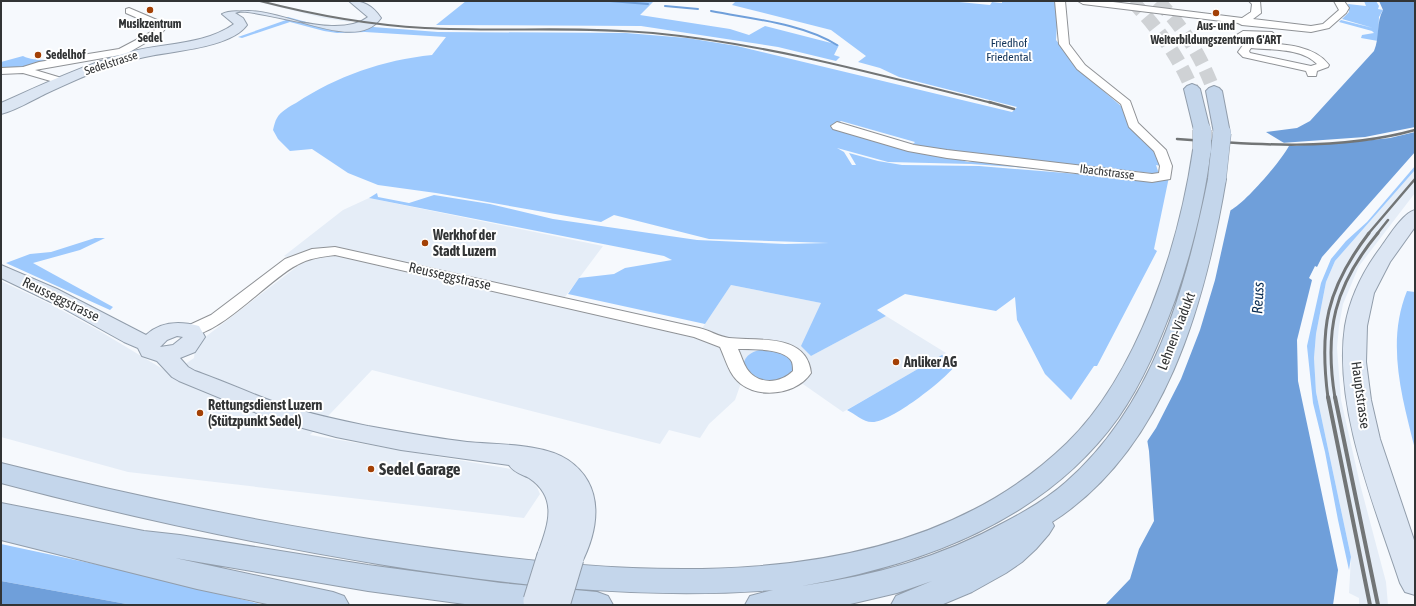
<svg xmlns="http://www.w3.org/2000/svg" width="1416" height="606" viewBox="0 0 1416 606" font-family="'Asap Condensed',sans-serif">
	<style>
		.built { fill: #e5edf7 }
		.green { fill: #9dc9fd }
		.water { fill: #6f9fda }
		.pier { fill: #f6f9fd }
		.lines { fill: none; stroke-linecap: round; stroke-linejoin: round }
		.stream { stroke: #6f9fda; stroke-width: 2 }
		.highway-tunnel { stroke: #cfd2d5; stroke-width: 14; stroke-dasharray: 14 7; stroke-linecap: butt }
		.minor-casing { stroke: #8f9296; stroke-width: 2 }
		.major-casing { stroke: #919dab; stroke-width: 2 }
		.highway-casing { stroke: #919dab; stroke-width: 2 }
		.minor { fill: #fff; fill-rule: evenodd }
		.major { fill: #dce6f3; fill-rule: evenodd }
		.highway { fill: #c4d6eb; fill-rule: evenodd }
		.rail-far3 { stroke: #727576; stroke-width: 2 }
		.rail-far2 { stroke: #727576; stroke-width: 2.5 }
		.rail-far1 { stroke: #727576; stroke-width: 3 }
		.rail { stroke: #727576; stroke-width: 4 }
		.major-bridge-casing { stroke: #919dab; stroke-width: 29; stroke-linecap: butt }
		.highway-bridge-casing { stroke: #919dab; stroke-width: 19; stroke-linecap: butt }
		.major-bridge { stroke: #dce6f3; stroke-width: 27 }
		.highway-bridge { stroke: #c4d6eb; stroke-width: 18 }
		.poi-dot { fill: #a34005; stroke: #fff; stroke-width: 1.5 }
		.labels { text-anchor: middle; stroke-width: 4; stroke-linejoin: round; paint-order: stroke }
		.far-poi-label { font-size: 12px; font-weight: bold; fill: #323435; stroke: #fff }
		.far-park-label { font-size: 12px; fill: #103258; stroke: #fff }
		.far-street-label { font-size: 12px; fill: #323435; stroke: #fff }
		.poi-label { font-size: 14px; font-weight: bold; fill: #323435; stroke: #fff; text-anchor: start }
		.street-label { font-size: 14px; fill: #323435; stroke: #fff }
		.water-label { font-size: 15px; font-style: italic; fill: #092c52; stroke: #fff }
		.near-poi-label { font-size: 17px; font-weight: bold; fill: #323435; stroke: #fff; text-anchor: start }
	</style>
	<rect width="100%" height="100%" fill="#f6f9fd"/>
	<path class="built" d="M255,1H265L307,12L354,20L350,22L323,18Z
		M1415,170V193L1359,266L1343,304L1339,326L1337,348L1341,400L1360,484L1386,582L1388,605H1359V598L1349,593L1351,557L1316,392L1314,358L1316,334L1326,282L1335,261Z
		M369,198L603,246L562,301L699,333L731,285L821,303L808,352L811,356L886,316L946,353L843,412L800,382L741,383L735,400L709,424L700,438L669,430L660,444L372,370L310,435L523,471L537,487L540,494L524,518L128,472L1,437V281L52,305L98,330L171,374L194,358L195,350L204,338L303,262L284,256L343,210Z"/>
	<path class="green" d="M466,1H650L653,2L640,15L730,29L749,35L765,26L839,45L834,55L840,57L836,61L778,47L641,26L436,25Z
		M736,1H949L990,5L992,2L1002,3V1H1056L1058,11L1056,40L1087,77L1121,106L1156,148L1161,166L1156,165L1159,174L917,147V145L913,144L915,142L841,121L834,126L968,162L978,161L1056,170L971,164L888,162L837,148L844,152L852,165H856L849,153L878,161L902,165L979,166L1115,177H1169L1154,249L1157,251L1097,366H1094L1071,400L1045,374L1017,320L1015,297L996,311L905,294L877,310L886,316L811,356L801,346L821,303L731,285L705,324L568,294L579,278L614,274L625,268L672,260L664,256L369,198L377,193L378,197L409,203L434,195L490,204L553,219L697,240L785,244L829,243L709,239L614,215L601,222L436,193L378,185L348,173L312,149L290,151L278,139L273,130C274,126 275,121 277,118C280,112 290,106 296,103C337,76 383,60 432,55L446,37L365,32L337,33L324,31L290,22L242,38L238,37L286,20L285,18L288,17L321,26L357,28L373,27L438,32L626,33L687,38L737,46L1012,112L1017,107L899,77L880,68L858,62L866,56L831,30L732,5Z
		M1364,1H1376L1379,6L1378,9L1383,10L1379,17L1378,41L1361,38L1362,35L1374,33L1372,31L1339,22L1341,20L1373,28L1342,19L1349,12L1348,4L1366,6Z
		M23,56C35,62 50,59 63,60L20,68L1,69V62Z
		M1415,166V170L1335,261L1326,282L1316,334L1314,358L1316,392L1351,557L1349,570L1338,520L1325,452L1313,403L1307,346L1321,283L1331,259L1346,241L1367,222Z
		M95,238H105L80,250L33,263L113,307L110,310L6,263L30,254L51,252Z
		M1407,291L1415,292V449C1402,397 1386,343 1407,291Z
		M767,349L786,354L795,366L793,374L777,382L757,380L743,366C745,353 756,350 767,349Z
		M942,355L954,362V367C943,381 890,423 872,422C863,422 855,414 847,410Z
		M1,544L155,577L264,605H132L1,581Z"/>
	<path class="water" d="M1379,1H1415V152L1322,257L1317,267L1315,266L1309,278L1312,280L1297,340L1298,381L1338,570L1333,605H1105L1130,579L1139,549L1154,521L1149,451L1135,368L1201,219C1210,216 1222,214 1231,210C1245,203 1281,161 1289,146L1266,132L1297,128L1310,121L1374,51C1380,37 1376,22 1383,10Z
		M1,581L132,605H1Z"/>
	<path class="pier" d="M1415,127V132L1390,138L1343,143L1285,146L1281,143L1365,137Z
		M1231,208L1215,280L1200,330L1181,379L1156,428L1146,443L1133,368L1159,284L1199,217Z"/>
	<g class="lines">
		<path class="stream" d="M610,1L648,4
			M665,6L698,9
			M711,11C751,19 802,23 837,45"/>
		<path class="highway-tunnel" d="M1132,1C1157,27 1178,55 1192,89
			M1158,1C1184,28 1201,56 1214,91"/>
		<g class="minor-casing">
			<path id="minor" d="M1055,1H1065L1069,44L1085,65L1130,101L1138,123L1166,150L1172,166L1170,179L1152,182L947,158L908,151L833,129L831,126L837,122L914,145L947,150L1152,174L1159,173L1160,166L1154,151L1129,127L1121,104L1077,69L1059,44Z
				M1078,1H1105L1242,18L1251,12L1252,4L1249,1H1260L1261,13L1253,19L1311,26L1323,24L1339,10L1334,1H1344L1349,8L1346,13L1329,28L1311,32L1242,25L1238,23L1083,4Z
				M129,8L157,20L165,29L161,34L126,54L35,70L65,79L66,81L65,83L61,84L23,73L1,74V68L23,67L39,62L119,49L155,30L151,24L126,13V9Z
				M1243,31L1272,32L1274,34L1269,37H1246L1251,42C1276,44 1313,43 1329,65L1328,67L1317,71L1316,76H1308L1306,71L1243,57L1238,52L1243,45L1235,36ZM1251,48C1271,50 1302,48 1317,64L1311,66L1250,53L1249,51Z
				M335,247L699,328C709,330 719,337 729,338C758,341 807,333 811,373C797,394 761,399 741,384C729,375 726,360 720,347L694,337L335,255C321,257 309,258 297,265C270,278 214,342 185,335L183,331L185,327L211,315L285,259L312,249ZM738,349C751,349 786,348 792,362C793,365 793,369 793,371C780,384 758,385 747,369C743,363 741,355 738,349Z"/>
		</g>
		<g class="major-casing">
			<path id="major" d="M349,1C364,1 372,5 381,18C354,57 272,0 235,13L243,18L247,25C231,48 171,51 145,57C110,64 77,79 45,94C31,101 16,110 1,114V103C43,84 84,65 129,52C163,43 205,45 234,24L222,14C247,0 333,44 368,17Z
				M1415,210V227L1390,262L1374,293L1367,326L1366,362L1371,400L1380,439L1415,543V595L1405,592L1400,583C1375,507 1333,407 1345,326C1350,297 1363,271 1381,247C1389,236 1403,213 1415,210Z
				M1,265L57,289L146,335C161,321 180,321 199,326L205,337L195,352L180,358L188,367L195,371C224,381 251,394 280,404C309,414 339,420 368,426C401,432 434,438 467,442C497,445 543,443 568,460C606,486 599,530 580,566L570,570L559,565L551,568L541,564L537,556C547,527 560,499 529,478C522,474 514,473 509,465L401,450L336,437L295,426L264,416L179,381L172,377L157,361L142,356L138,348L124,342L59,306L1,278ZM177,336L183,337L173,345L160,347L167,340Z"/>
		</g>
		<g class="highway-casing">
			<path id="highway" d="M1192,84L1197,86L1200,89L1210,130L1208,134L1202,135L1196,134L1194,130L1184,89L1187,86Z
				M1214,86L1219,88L1222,91L1230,133L1228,137L1222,138L1216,137L1214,133L1206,91L1209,88Z
				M1202,145L1208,146L1211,150C1204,202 1192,251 1175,300C1160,341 1143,382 1118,418C1044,521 922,565 802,586C876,575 939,558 1005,522C1026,511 1048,498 1066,482C1153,406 1186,288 1208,179L1211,175L1217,174L1223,175L1226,179C1205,304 1165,450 1052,522L1054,526L1049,534L1036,549L1022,562L1006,573L972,592L941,605H891L896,596L932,581L897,593L846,605H745L750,596L773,590C640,600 508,585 378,564C251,543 125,516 1,483V463C136,497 272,525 410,545C622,575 899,606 1067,443C1138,374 1179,246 1193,150L1196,146Z
				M1,503L144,531L180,535L368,565L501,583L597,592L608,596L613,605H472L368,591L175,558L333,592L344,596L349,605H272L197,589L1,540Z"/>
		</g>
		<use href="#minor" class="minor"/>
		<use href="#major" class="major"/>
		<use href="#highway" class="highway"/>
		<path class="rail-far3" d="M260,1C314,15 369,25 425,28C501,32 577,26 653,33C768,44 880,75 992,103"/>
		<path class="rail-far2" d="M989,102L1014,109
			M1177,139C1255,145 1339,151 1415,130
			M1368,234L1415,179
			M1377,234L1388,220"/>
		<path class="rail-far1" d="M1328,398C1319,329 1326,289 1369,233
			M1335,398C1324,331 1334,286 1378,233"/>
		<path class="rail" d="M1328,397L1370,605
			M1335,397L1378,605"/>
		<g class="major-bridge-casing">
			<path id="major-bridge" d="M537,601L551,556
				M556,605L570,558"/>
		</g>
		<g class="highway-bridge-casing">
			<path id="highway-bridge" d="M1202,130V150
				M1217,179L1222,133"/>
		</g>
		<use href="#major-bridge" class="major-bridge"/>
		<use href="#highway-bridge" class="highway-bridge"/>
	</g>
	<g class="poi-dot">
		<circle cx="150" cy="10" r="4"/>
		<circle cx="1216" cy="13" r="4"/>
		<circle cx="38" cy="55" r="4"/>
		<circle cx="425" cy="243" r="4"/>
		<circle cx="896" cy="362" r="4"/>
		<circle cx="200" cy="413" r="4"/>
		<circle cx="371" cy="469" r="4"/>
	</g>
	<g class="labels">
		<g class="far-poi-label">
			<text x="150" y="28">Musikzentrum<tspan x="150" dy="14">Sedel</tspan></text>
			<text x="1216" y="30">Aus- und<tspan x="1216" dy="14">Weiterbildungszentrum G'ART</tspan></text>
			<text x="46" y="59" text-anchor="start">Sedelhof</text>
		</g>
		<g class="far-park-label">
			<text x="1009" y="47">Friedhof<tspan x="1009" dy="14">Friedental</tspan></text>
		</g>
		<g class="far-street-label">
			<text transform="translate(111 63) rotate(-18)" y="4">Sedelstrasse</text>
			<text transform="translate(1107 172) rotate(7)" y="4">Ibachstrasse</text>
		</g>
		<g class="poi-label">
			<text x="433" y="240">Werkhof der<tspan x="433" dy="16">Stadt Luzern</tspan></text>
			<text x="904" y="367">Anliker AG</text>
			<text x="208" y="410">Rettungsdienst Luzern<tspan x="208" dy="16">(Stützpunkt Sedel)</tspan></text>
		</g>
		<g class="street-label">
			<text transform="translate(450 276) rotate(13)" y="5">Reusseggstrasse</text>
			<text transform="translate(61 299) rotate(26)" y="5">Reusseggstrasse</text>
			<text transform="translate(1176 331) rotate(-69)" y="5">Lehnen-Viadukt</text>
			<text transform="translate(1361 395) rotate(82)" y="5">Hauptstrasse</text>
		</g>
		<g class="water-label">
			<text transform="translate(1258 298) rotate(-87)" y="5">Reuss</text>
		</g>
		<g class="near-poi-label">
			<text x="379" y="475">Sedel Garage</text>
		</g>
	</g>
	<rect width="1416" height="606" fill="none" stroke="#323435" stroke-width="4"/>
</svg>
